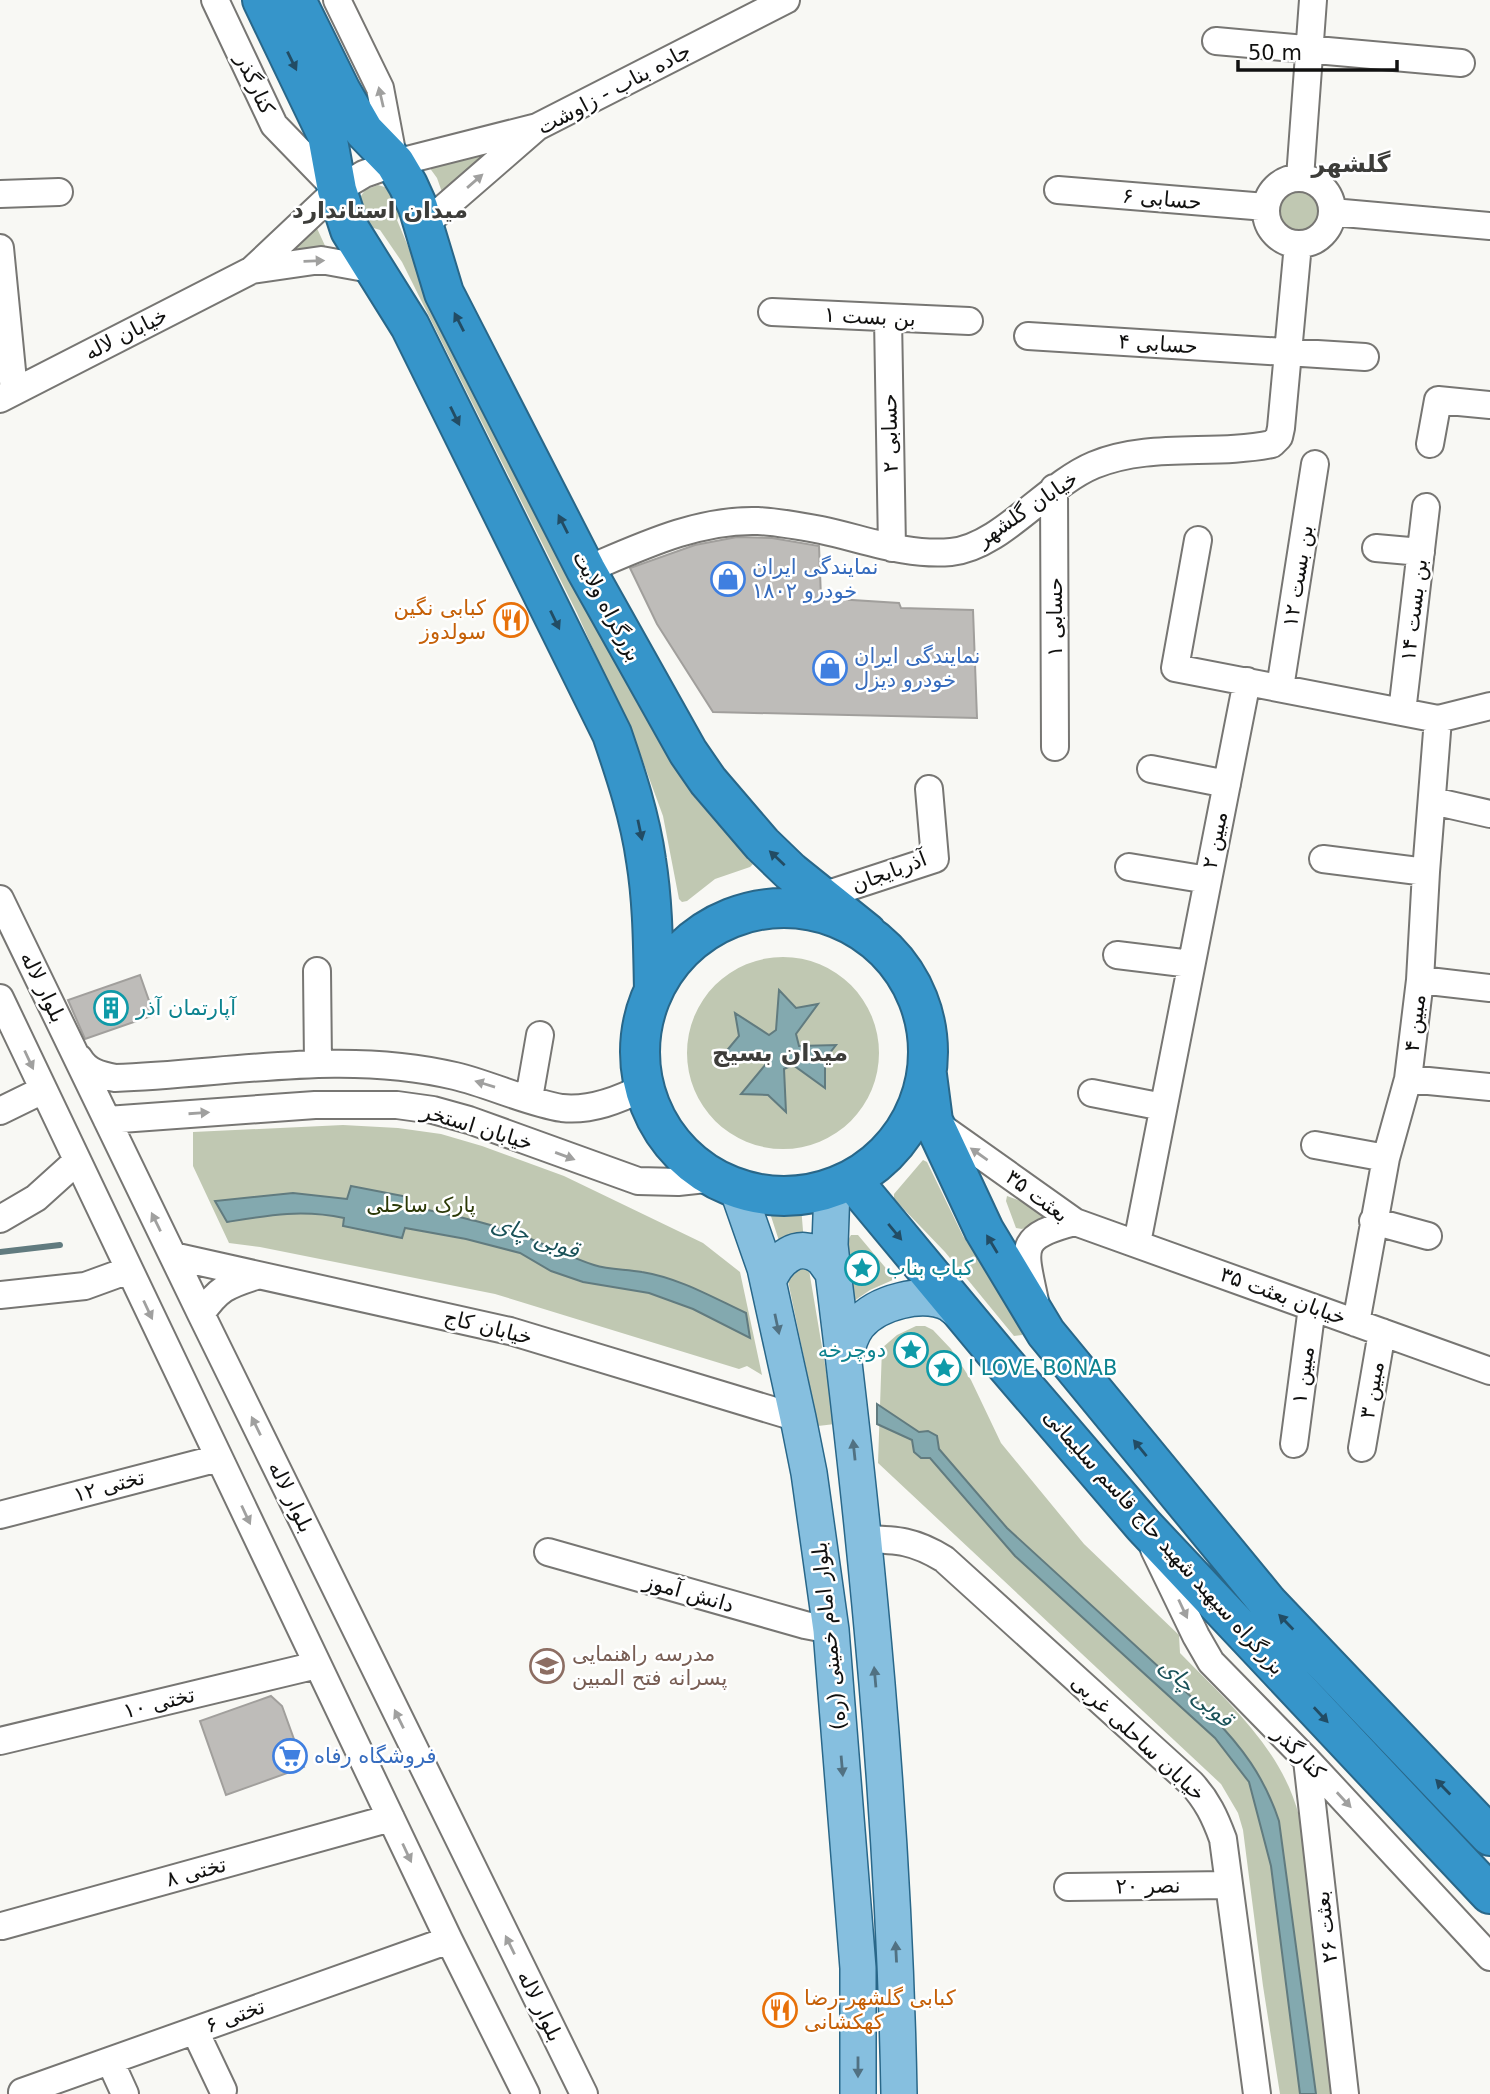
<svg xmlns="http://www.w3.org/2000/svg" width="1490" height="2094" viewBox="0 0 1490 2094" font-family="'DejaVu Sans','Noto Sans Arabic',sans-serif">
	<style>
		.green { fill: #c0c8b2 }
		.water { fill: #83a9af; stroke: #617b7f; stroke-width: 2 }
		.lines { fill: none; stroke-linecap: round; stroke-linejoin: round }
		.stream { stroke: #617b7f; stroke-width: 6 }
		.building { fill: #bebcb9; stroke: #a19f9c; stroke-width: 2 }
		.minor-casing { stroke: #777673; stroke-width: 30 }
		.major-casing { stroke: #296789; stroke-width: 38 }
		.highway-casing { stroke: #296789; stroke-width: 42 }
		.minor { stroke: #fff; stroke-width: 26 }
		.major { stroke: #86bfdf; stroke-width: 35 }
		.highway { stroke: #3695ca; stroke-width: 38 }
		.oneway { fill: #224c64 }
		.oneway2 { fill: #a0a09f }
		.oneway3 { fill: #517182 }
		.labels { text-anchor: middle; stroke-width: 5; stroke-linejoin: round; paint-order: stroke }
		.street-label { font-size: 21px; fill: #111110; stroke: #fff }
		.shop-label { font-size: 21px; fill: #366cbe; stroke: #fff; text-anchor: start }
		.food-label { font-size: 21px; fill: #c56008; stroke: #fff; text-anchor: end }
		.culture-label { font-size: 21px; fill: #0d838f; stroke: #fff; text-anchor: start }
		.park-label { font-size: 21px; fill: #2c3907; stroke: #fff }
		.education-label { font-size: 21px; fill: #785e54; stroke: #fff; text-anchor: start }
		.neighbourhood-label { font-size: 23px; font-weight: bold; fill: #3d3d3a; stroke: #fff }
		.water-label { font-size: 23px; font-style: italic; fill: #195158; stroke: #fff }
		.quarter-label { font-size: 24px; font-weight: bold; fill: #3d3d3a; stroke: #fff }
	</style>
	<rect width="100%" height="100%" fill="#f8f8f4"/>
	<path class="green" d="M488,151V153L443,195L437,178L429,167Z
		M378,185L391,189L400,214L397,220L413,258L587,607L660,742L696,799L753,864L750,867L715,879L687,901L682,902L679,899L663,816L641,756L577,613L402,262L380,230L367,226L357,202L365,190Z
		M1277 211a22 22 0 1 1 44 0a22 22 0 1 1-44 0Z
		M315,224L327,250L293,252L291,249Z
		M687 1053a96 96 0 1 1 192 0a96 96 0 1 1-192 0Z
		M343,1125L398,1128L441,1134L482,1146L564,1176L703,1243L740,1272L762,1375L747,1366L739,1369L495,1294L260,1247L229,1243L193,1166V1132Z
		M923,1160L927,1162L963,1236L1026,1327L1022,1335L1014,1336L945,1252L894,1199V1194Z
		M1007,1196L1041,1208L1045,1216L1044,1220L1022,1229L1016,1228L1006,1201Z
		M801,1206L804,1243L781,1247L769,1210Z
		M851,1235H858L895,1279L870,1290L854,1301L847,1242Z
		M803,1265L809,1270L835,1424L818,1426L787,1276Z
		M916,1326H925L933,1330L951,1349L971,1380L1001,1443L1084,1544L1179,1635L1180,1653C1227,1701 1282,1749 1299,1816L1337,2094H1280L1263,1986L1243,1830L1238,1813L1221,1784L878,1463L882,1348L897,1335Z"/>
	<path class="water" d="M779,990L796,1008L818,1004L796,1034L799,1046L836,1045L825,1059V1088L793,1065L784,1069L786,1112L768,1095L741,1094L766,1064L761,1052L724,1054L739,1036L735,1013L769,1035L776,1030Z
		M351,1186L408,1197L406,1205C445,1214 484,1221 520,1235C546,1244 569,1257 594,1265C610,1270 626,1269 642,1272C679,1278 712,1297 746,1313L750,1338L693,1309L649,1293L583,1282L551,1271L520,1253L466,1239L405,1228L402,1238L343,1226L344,1218C302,1209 269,1215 227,1222L215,1201L293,1193L347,1199Z
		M877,1404L919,1432L928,1431L937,1436L939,1449L1007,1528L1209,1713C1242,1747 1264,1776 1279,1821L1316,2094H1300L1271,1866L1249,1782L1215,1738L1015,1556L930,1458H921L914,1452L912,1440L877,1424Z"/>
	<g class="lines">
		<path class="stream" d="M0,1252L60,1245"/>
	</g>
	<path class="building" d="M737,537L772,538L819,546L821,598L899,603L901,608L973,610L977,718L713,712L657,624L630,568L695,545Z
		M140,975L154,1015L85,1039L68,1000Z
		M271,1696L282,1706L304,1767L226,1795L200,1721Z"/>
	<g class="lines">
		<g class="minor-casing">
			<path id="minor" d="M215,0L274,125L337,190
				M337,0L380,88L394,162
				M1216,41L1461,63
				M1266 211a33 33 0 1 1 66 0a33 33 0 1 1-66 0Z
				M1300,178L1313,0
				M1058,190L1266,207
				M0,194L59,192
				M1332,212L1490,226
				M423,226L537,127L786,0
				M0,248L14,391
				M252,270L321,260L376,270
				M772,312L969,321
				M888,318L892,548
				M1028,336L1365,357
				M0,399L252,270L337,190L364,174L395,163L537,127
				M1430,444L1438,400L1490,405
				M1054,488L1055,747
				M1198,540L1175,668L1438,719L1490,706
				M1376,548L1421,552
				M586,570C640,547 698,519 758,521C779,522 800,526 821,530C864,539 906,556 951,552C1001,547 1046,485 1094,465C1150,442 1213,456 1272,444L1279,437L1281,428L1298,244
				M1280,688L1315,464
				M1402,712L1426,507
				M1151,769L1227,784
				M1433,801L1490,814
				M1323,859L1426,872
				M1129,867L1208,880
				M822,896L935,859L929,789
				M0,899L201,1314L584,2094
				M1117,955L1191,964
				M317,971L318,1063
				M1420,980L1490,988
				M0,998L449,1940L526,2094
				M79,1058C87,1072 100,1075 115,1078C228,1074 343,1049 455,1076C489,1084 529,1103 562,1108C591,1111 619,1100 644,1087
				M1408,1079L1490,1087
				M1092,1093L1163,1107
				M529,1098L540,1035
				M0,1111L43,1090
				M107,1120L315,1105H397L433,1110L469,1120L638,1181L678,1182L715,1178
				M937,1124L1075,1222L1490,1371
				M1315,1145L1386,1158
				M0,1219L36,1198L77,1161
				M1373,1221L1428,1236
				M1137,1243L1247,681
				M173,1256L510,1331L798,1418
				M0,1295L85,1286L129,1270
				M1035,1301C1024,1248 1016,1237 1075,1222
				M201,1314C218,1289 227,1285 256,1276
				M1356,1323L1386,1158L1408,1079L1420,980L1426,872L1438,719
				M1294,1444L1312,1307
				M1362,1448L1382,1332
				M0,1515L219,1458
				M862,1539C897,1540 913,1540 944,1559L1191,1783C1207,1800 1215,1817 1223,1839L1257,2094
				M1154,1549L1196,1636L1211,1662L1307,1760L1490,1957
				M548,1552L805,1625L831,1630
				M0,1741L317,1665
				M1307,1760L1345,2094
				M1068,1887L1228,1885
				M2,1926L391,1818
				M195,2031L223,2090
				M110,2061L125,2094
				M22,2092L449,1940"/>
		</g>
		<g class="major-casing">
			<path id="major" d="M737,1188L765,1268L798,1418L809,1473L831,1630L858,1968V2094
				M832,1188L830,1245L833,1272C867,1545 894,1819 899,2094
				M768,1282C776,1260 798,1239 822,1258C826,1262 829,1268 833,1272
				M844,1360C847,1348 850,1335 858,1325C877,1302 923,1290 950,1304C954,1307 959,1311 963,1314"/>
		</g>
		<g class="highway-casing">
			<path id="highway" d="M262,0L327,135L337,190L350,230L410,326L612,734C626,775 640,817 646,860C653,903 653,946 654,990
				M296,0L341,91L364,131L395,163L408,185L418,207L444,293L586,570L688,752L708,781L762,844L791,872L867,933
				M640 1052a144 144 0 1 1 288 0a144 144 0 1 1-288 0Z
				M927,1075L933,1121L984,1230L1046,1333L1268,1603L1490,1836
				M852,1180L1005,1364L1143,1525L1490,1894"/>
		</g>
		<use href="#minor" class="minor"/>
		<use href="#major" class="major"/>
		<use href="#highway" class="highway"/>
	</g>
	<defs><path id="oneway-solid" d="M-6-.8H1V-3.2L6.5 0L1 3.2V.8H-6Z" transform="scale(1.75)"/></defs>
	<g class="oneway">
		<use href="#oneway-solid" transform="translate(292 61) rotate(64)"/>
		<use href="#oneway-solid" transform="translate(459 322) rotate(-117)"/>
		<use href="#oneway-solid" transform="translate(455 416) rotate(64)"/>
		<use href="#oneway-solid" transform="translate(563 524) rotate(-117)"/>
		<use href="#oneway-solid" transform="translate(555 620) rotate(64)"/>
		<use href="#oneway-solid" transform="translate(640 830) rotate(78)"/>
		<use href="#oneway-solid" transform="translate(777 858) rotate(-137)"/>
		<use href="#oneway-solid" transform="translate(895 1232) rotate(50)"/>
		<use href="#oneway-solid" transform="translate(992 1244) rotate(-121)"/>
		<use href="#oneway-solid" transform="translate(1140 1448) rotate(-129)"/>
		<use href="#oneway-solid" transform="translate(1286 1622) rotate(-134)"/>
		<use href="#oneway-solid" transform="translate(1321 1715) rotate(47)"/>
		<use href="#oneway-solid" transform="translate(1443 1787) rotate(-134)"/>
	</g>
	<g class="oneway2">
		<use href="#oneway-solid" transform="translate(381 97) rotate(-103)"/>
		<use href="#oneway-solid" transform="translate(475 181) rotate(-41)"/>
		<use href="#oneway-solid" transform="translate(314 261) rotate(-2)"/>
		<use href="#oneway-solid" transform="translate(29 1060) rotate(65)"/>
		<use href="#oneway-solid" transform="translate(485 1084) rotate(-163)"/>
		<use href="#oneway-solid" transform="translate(199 1113) rotate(-4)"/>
		<use href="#oneway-solid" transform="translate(979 1154) rotate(-145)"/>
		<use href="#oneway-solid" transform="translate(565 1156) rotate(20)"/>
		<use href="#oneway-solid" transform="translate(156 1222) rotate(-116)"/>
		<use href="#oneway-solid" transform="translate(148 1310) rotate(65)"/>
		<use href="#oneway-solid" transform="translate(256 1426) rotate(-116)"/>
		<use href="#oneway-solid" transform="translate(246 1515) rotate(65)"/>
		<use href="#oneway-solid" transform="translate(1183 1609) rotate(65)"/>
		<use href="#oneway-solid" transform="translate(399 1719) rotate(-116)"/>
		<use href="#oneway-solid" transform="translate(1344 1800) rotate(47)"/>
		<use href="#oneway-solid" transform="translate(407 1853) rotate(65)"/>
		<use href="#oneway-solid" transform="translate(510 1945) rotate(-116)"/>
	</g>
	<g class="oneway3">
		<use href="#oneway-solid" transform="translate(777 1324) rotate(78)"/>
		<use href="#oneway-solid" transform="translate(854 1450) rotate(-96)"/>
		<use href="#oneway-solid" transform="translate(875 1677) rotate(-95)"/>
		<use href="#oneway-solid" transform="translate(842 1766) rotate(85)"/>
		<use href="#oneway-solid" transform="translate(896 1952) rotate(-93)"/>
		<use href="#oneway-solid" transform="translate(858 2067) rotate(90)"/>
	</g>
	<defs>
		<g id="shop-ring" transform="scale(1.75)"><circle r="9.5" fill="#fff" stroke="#3f7fe0" stroke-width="1.5"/><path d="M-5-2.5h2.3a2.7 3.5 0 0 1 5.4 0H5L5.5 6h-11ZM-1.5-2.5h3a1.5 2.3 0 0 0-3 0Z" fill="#3f7fe0"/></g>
		<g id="restaurant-ring" transform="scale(1.75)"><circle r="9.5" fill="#fff" stroke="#e8710a" stroke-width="1.5"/><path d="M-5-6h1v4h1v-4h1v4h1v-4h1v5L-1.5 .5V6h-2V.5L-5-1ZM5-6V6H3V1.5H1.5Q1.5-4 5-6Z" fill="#e8710a"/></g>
		<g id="building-ring" transform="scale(1.75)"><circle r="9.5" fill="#fff" stroke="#0f9aa8" stroke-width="1.5"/><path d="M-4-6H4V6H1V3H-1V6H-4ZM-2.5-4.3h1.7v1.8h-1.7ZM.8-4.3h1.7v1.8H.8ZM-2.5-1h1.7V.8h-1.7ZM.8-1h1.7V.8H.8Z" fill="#0f9aa8"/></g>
		<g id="sight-ring" transform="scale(1.75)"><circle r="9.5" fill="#fff" stroke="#0f9aa8" stroke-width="1.5"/><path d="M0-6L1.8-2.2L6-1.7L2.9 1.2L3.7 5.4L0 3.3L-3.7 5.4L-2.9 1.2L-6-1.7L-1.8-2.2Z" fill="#0f9aa8"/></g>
		<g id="school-ring" transform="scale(1.75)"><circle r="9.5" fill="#fff" stroke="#8d6e63" stroke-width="1.5"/><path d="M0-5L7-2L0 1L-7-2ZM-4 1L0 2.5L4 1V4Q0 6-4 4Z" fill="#8d6e63"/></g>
		<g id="supermarket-ring" transform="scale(1.75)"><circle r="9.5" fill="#fff" stroke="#3f7fe0" stroke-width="1.5"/><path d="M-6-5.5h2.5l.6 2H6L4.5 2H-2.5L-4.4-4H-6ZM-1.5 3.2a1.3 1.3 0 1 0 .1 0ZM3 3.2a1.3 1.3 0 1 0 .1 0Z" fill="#3f7fe0"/></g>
	</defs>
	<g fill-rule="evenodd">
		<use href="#shop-ring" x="728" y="579"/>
		<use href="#restaurant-ring" x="511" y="620"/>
		<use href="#shop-ring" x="830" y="668"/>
		<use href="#building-ring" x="111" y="1008"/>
		<use href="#sight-ring" x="862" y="1268"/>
		<use href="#sight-ring" x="911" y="1350"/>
		<use href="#sight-ring" x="944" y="1368"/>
		<use href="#school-ring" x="547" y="1666"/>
		<use href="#supermarket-ring" x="290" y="1756"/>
		<use href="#restaurant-ring" x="780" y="2010"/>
	</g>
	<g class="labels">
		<g class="street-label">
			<text transform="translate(255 84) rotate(65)" y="7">کنارگذر</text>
			<text transform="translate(614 89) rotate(-28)" y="7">جاده بناب - زاوشت</text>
			<text transform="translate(1162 199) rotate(5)" y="7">حسابی ۶</text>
			<text transform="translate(870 317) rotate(3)" y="7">بن بست ۱</text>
			<text transform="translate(126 334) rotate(-27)" y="7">خیابان لاله</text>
			<text transform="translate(1158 344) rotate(4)" y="7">حسابی ۴</text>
			<text transform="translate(890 433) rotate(-91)" y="7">حسابی ۲</text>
			<text transform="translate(1027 509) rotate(-34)" y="7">خیابان گلشهر</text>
			<text transform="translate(1298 576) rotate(-81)" y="7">بن بست ۱۲</text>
			<text transform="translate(607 606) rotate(62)" y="7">بزرگراه ولایت</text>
			<text transform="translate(1414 610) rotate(-83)" y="7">بن بست ۱۴</text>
			<text transform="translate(1055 617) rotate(-90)" y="7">حسابی ۱</text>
			<text transform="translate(1215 840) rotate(-79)" y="7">مبین ۲</text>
			<text transform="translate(889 872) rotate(-21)" y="7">آذربایجان</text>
			<text transform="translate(43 987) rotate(64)" y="7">بلوار لاله</text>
			<text transform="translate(1415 1023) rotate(-83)" y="7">مبین ۴</text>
			<text transform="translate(477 1127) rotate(17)" y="7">خیابان استخر</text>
			<text transform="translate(1037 1196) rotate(37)" y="7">بعثت ۳۵</text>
			<text transform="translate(1283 1296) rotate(20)" y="7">خیابان بعثت ۳۵</text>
			<text transform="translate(488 1327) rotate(14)" y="7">خیابان کاج</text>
			<text transform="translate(1303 1375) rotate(-82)" y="7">مبین ۱</text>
			<text transform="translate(1372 1390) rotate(-80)" y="7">مبین ۳</text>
			<text transform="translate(109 1486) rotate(-15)" y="7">تختی ۱۲</text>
			<text transform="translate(291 1497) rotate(64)" y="7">بلوار لاله</text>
			<text transform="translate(1164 1542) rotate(48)" y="7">بزرگراه سپهبد شهید حاج قاسم سلیمانی</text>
			<text transform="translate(689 1593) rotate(16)" y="7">دانش آموز</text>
			<text transform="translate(829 1636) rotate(-96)" y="7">بلوار امام خمینی (ره)</text>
			<text transform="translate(159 1703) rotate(-14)" y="7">تختی ۱۰</text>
			<text transform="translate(1138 1738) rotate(43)" y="7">خیابان ساحلی غربی</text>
			<text transform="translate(1299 1753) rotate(46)" y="7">کنارگذر</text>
			<text transform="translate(196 1872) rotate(-15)" y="7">تختی ۸</text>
			<text transform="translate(1148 1886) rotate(-1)" y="7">نصر ۲۰</text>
			<text transform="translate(1326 1927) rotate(-97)" y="7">بعثت ۲۶</text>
			<text transform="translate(540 2006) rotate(64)" y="7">بلوار لاله</text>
			<text transform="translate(235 2016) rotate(-20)" y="7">تختی ۶</text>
		</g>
		<g class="shop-label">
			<text x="752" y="574">نمایندگی ایران<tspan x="752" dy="24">خودرو ۱۸۰۲</tspan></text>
			<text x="854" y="663">نمایندگی ایران<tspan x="854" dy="24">خودرو دیزل</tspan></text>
			<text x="314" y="1763">فروشگاه رفاه</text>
		</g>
		<g class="food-label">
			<text x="486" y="615">کبابی نگین<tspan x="486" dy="24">سولدوز</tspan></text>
			<text x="804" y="2005" text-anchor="start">کبابی گلشهر-رضا<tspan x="804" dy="24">کهکشانی</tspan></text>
		</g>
		<g class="culture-label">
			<text x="136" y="1015">آپارتمان آذر</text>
			<text x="886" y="1275">کباب بناب</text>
			<text x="886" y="1357" text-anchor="end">دوچرخه</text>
			<text x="968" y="1375">I LOVE BONAB</text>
		</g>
		<g class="park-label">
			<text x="421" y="1212">پارک ساحلی</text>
		</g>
		<g class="education-label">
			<text x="572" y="1661">مدرسه راهنمایی<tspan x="572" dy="24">پسرانه فتح المبین</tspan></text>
		</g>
		<g class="neighbourhood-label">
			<text x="380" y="218">میدان استاندارد</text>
		</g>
		<g class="water-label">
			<text transform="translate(536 1236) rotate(20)" y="8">قوبی چای</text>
			<text transform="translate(1197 1692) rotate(43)" y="8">قوبی چای</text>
		</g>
		<g class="quarter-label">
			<text x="1351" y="172">گلشهر</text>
			<text x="780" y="1061">میدان بسیج</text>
		</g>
	</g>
	<path d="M1238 60v10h159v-10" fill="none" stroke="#111110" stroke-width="3.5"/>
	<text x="1248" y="60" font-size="21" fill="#111110" stroke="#ffffff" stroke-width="5" paint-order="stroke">50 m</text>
</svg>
